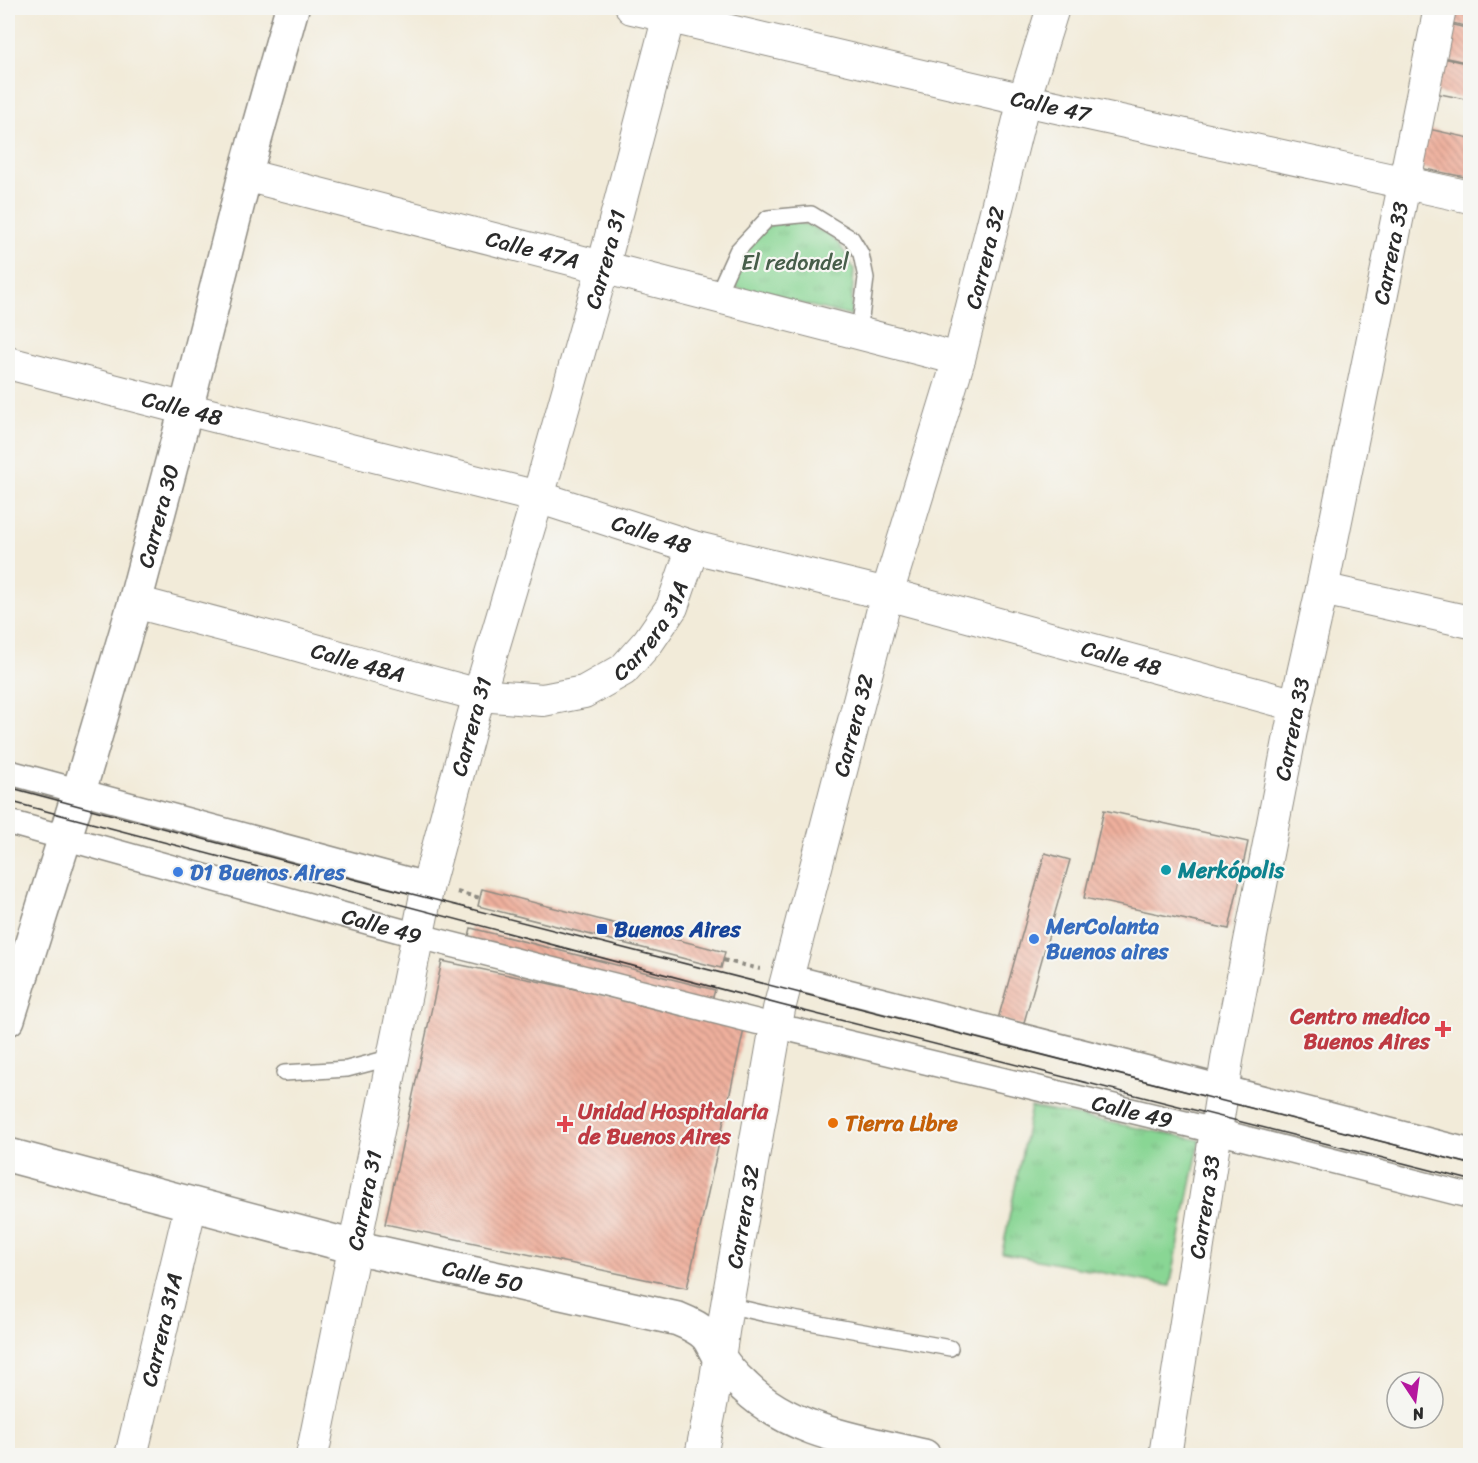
<svg xmlns="http://www.w3.org/2000/svg" width="1478" height="1463" viewBox="0 0 1478 1463" font-family="Sriracha,sans-serif">
	<style>
		.grass { fill: url(#grass-tufts); stroke: #5a8060; stroke-width: 1.5 }
		.building { fill: url(#building-back-hatch) }
		.lines { fill: none; stroke-linecap: round; stroke-linejoin: round }
		.service-casing { stroke: #8e8b82; stroke-width: 18 }
		.pedestrian-casing { stroke: #8e8b82; stroke-width: 27 }
		.minor-casing { stroke: #8e8b82; stroke-width: 34 }
		.tertiary-casing { stroke: #8e8b82; stroke-width: 36 }
		.secondary-casing { stroke: #8e8b82; stroke-width: 36 }
		.path { stroke: #8e8b82; stroke-width: 4; stroke-dasharray: 4.5 4.5; stroke-linecap: butt }
		.service { stroke: #fff; stroke-width: 15 }
		.pedestrian { stroke: #fff; stroke-width: 24 }
		.minor { stroke: #fff; stroke-width: 32 }
		.tertiary { stroke: #fff; stroke-width: 33 }
		.secondary { stroke: #fff; stroke-width: 33 }
		.tram { stroke: #2b2b2b; stroke-width: 1.5 }
		.culture-dot { fill: #0f9aa8; stroke: #f6f6f2; stroke-width: 2 }
		.shop-dot { fill: #3f7fe0; stroke: #f6f6f2; stroke-width: 2 }
		.transit-dot { fill: #1a4fb4; stroke: #f6f6f2; stroke-width: 2 }
		.health-dot { fill: #e0444e; stroke: #f6f6f2; stroke-width: 2 }
		.food-dot { fill: #e8710a; stroke: #f6f6f2; stroke-width: 2 }
		.labels { text-anchor: middle; stroke-width: 4.5; stroke-linejoin: round; paint-order: stroke }
		.street-label { font-size: 22px; fill: #2b2b2b; stroke: #f6f6f2 }
		.park-label { font-size: 22px; fill: #475e4a; stroke: #f6f6f2 }
		.culture-label { font-size: 22px; font-weight: bold; fill: #0d838f; stroke: #f6f6f2; text-anchor: start }
		.shop-label { font-size: 22px; font-weight: bold; fill: #366cbe; stroke: #f6f6f2; text-anchor: start }
		.transit-label { font-size: 22px; font-weight: bold; fill: #164399; stroke: #f6f6f2; text-anchor: start }
		.health-label { font-size: 22px; font-weight: bold; fill: #be3a42; stroke: #f6f6f2; text-anchor: end }
		.food-label { font-size: 22px; font-weight: bold; fill: #c56008; stroke: #f6f6f2; text-anchor: start }
	</style>
	<defs>
		<pattern id="grass-tufts" width="24" height="20" patternUnits="userSpaceOnUse" patternTransform="scale(1.5)"><rect width="24" height="20" fill="#89d694"/><path d="M3 7l-1-3M5 7V3M7 7l1-3M15 17l-1-3M17 17v-4M19 17l1-3" fill="none" stroke="#76b880"/></pattern>
		<pattern id="building-back-hatch" width="6" height="6" patternUnits="userSpaceOnUse" patternTransform="scale(1.5)"><rect width="6" height="6" fill="#efb09d"/><path d="M-1 5l2 2M0 0l6 6M5-1l2 2" fill="none" stroke="#c28f80"/></pattern>
	</defs>
	<rect width="100%" height="100%" fill="#f6f6f2"/>
	<filter id="ink" filterUnits="userSpaceOnUse"><feTurbulence type="fractalNoise" baseFrequency=".0167" numOctaves="2"/><feDisplacementMap in="SourceGraphic" scale="12" xChannelSelector="R" yChannelSelector="G"/><feConvolveMatrix kernelMatrix="1 2 1 2 8 2 1 2 1" color-interpolation-filters="sRGB"/></filter>
	<filter id="wash" filterUnits="userSpaceOnUse"><feTurbulence type="fractalNoise" baseFrequency=".008" numOctaves="4" result="noise"/><feDisplacementMap in="SourceGraphic" scale="24" xChannelSelector="R" yChannelSelector="G"/><feGaussianBlur stdDeviation="1.35" result="paint"/><feColorMatrix in="noise" values="0 0 0 0 0 0 0 0 0 0 0 0 0 0 0 0 0 1.4 0 .05"/><feComposite in="paint" operator="in"/></filter>
	<g filter="url(#wash)">
		<rect width="100%" height="100%" fill="#f2ebd9"/>
		<path class="grass" d="M792,222L809,225L828,234L840,245L854,269L851,316L726,285L746,237L773,224Z
			M1031,1107L1200,1140L1170,1286L1002,1253Z"/>
		<g id="blocks">
			<path class="building" d="M1446,8H1470V27L1443,21Z
				M1445,23L1470,29V63L1438,56Z
				M1438,57L1470,64V100L1430,92Z
				M1424,128L1470,138V178L1415,167Z
				M1104,810L1248,842L1229,929L1084,898Z
				M1045,853L1070,860L1023,1026L998,1019Z
				M482,889L725,952L721,968L478,906Z
				M471,928L715,990L710,1007L467,944Z
				M442,961L745,1025L687,1288L385,1224Z"/>
		</g>
	</g>
	<g filter="url(#ink)">
		<use href="#blocks" fill-opacity="0" stroke="#8e8b82" stroke-width="1.5"/>
		<g class="lines">
			<g class="service-casing">
				<path id="service" d="M716,297L737,251L768,218L811,214L852,239L861,254L866,278L859,333
					M284,1073L347,1069L393,1057
					M727,1305L766,1314L950,1348"/>
			</g>
			<g class="pedestrian-casing">
				<g id="pedestrian">
					<path d="M8,772L428,885"/>
					<path id="s1" d="M8,822L430,939L758,1022"/>
					<path d="M807,981L1470,1151"/>
					<path id="s2" d="M794,1030L1216,1131L1470,1196"/>
				</g>
			</g>
			<g class="minor-casing">
				<g id="minor">
					<path id="s3" d="M632,8L1024,100L1470,197"/>
					<path id="s4" d="M245,175L959,359"/>
					<path id="s5" d="M8,363L186,409L538,497L693,547L887,594L1296,705"/>
					<path d="M1322,589L1470,622"/>
					<path id="s6" d="M135,602L287,642L368,665L479,695L543,700L584,692L623,670L648,642L672,607L693,547"/>
					<path id="s7" d="M131,1456L191,1204"/>
					<path id="s8" d="M312,1456L428,885L479,695L538,497L603,267L671,8"/>
					<path id="s9" d="M701,1456L715,1385L727,1305L779,1009L887,594L959,359L1024,100L1053,8"/>
					<path id="s10" d="M1165,1456L1228,1054L1296,705L1322,589L1440,8"/>
				</g>
			</g>
			<g class="tertiary-casing">
				<g id="tertiary">
					<path id="s11" d="M8,1019L75,805L135,602L186,409L245,175L292,8"/>
				</g>
			</g>
			<g class="secondary-casing">
				<g id="secondary">
					<path id="s12" d="M8,1155L354,1247L678,1319C688,1323 699,1328 706,1335C711,1340 714,1349 718,1355C724,1366 735,1378 745,1387C792,1433 862,1441 924,1456"/>
				</g>
			</g>
			<path class="path" d="M457,892L480,898
				M723,960L760,969"/>
			<use href="#service" class="service"/>
			<use href="#pedestrian" class="pedestrian"/>
			<use href="#minor" class="minor"/>
			<use href="#tertiary" class="tertiary"/>
			<use href="#secondary" class="secondary"/>
			<path class="tram" d="M8,787L357,880L1470,1164
				M8,801L781,1005L1470,1180"/>
		</g>
	</g>
	<circle class="culture-dot" cx="1166" cy="870" r="6"/>
	<g class="shop-dot">
		<circle cx="178" cy="872" r="6"/>
		<circle cx="1034" cy="939" r="6"/>
	</g>
	<rect class="transit-dot" x="596" y="923" width="12" height="12" rx="3"/>
	<g class="health-dot">
		<path d="M1440 1020h6v6h6v6h-6v6h-6v-6h-6v-6h6z"/>
		<path d="M562 1115h6v6h6v6h-6v6h-6v-6h-6v-6h6z"/>
	</g>
	<circle class="food-dot" cx="833" cy="1123" r="6"/>
	<g class="labels">
		<g class="street-label">
			<text dy="8" stroke="none"><textPath href="#s3" startOffset="430">Calle 47</textPath></text>
			<text dy="8" stroke="none"><textPath href="#s4" startOffset="297">Calle 47A</textPath></text>
			<text dy="8" stroke="none"><textPath href="#s10" startOffset="1224">Carrera 33</textPath></text>
			<text dy="8" stroke="none"><textPath href="#s9" startOffset="1233">Carrera 32</textPath></text>
			<text dy="8" stroke="none"><textPath href="#s8" startOffset="1233">Carrera 31</textPath></text>
			<text dy="8" stroke="none"><textPath href="#s5" startOffset="180">Calle 48</textPath></text>
			<text dy="8" stroke="none"><textPath href="#s11" startOffset="525">Carrera 30</textPath></text>
			<text dy="8" stroke="none"><textPath href="#s5" startOffset="666">Calle 48</textPath></text>
			<text dy="8" stroke="none"><textPath href="#s6" startOffset="556">Carrera 31A</textPath></text>
			<text dy="8" stroke="none"><textPath href="#s5" startOffset="1152">Calle 48</textPath></text>
			<text dy="8" stroke="none"><textPath href="#s6" startOffset="231">Calle 48A</textPath></text>
			<text dy="8" stroke="none"><textPath href="#s9" startOffset="747">Carrera 32</textPath></text>
			<text dy="8" stroke="none"><textPath href="#s8" startOffset="747">Carrera 31</textPath></text>
			<text dy="8" stroke="none"><textPath href="#s10" startOffset="738">Carrera 33</textPath></text>
			<text dy="8" stroke="none"><textPath href="#s1" startOffset="388">Calle 49</textPath></text>
			<text dy="8" stroke="none"><textPath href="#s2" startOffset="348">Calle 49</textPath></text>
			<text dy="8" stroke="none"><textPath href="#s8" startOffset="261">Carrera 31</textPath></text>
			<text dy="8" stroke="none"><textPath href="#s10" startOffset="252">Carrera 33</textPath></text>
			<text dy="8" stroke="none"><textPath href="#s9" startOffset="243">Carrera 32</textPath></text>
			<text dy="8" stroke="none"><textPath href="#s12" startOffset="490">Calle 50</textPath></text>
			<text dy="8" stroke="none"><textPath href="#s7" startOffset="130">Carrera 31A</textPath></text>
		</g>
		<g class="park-label">
			<text x="795" y="270">El redondel</text>
		</g>
		<g class="culture-label">
			<text x="1178" y="878">Merkópolis</text>
		</g>
		<g class="shop-label">
			<text x="190" y="880">D1 Buenos Aires</text>
			<text x="1046" y="934">MerColanta<tspan x="1046" dy="25">Buenos aires</tspan></text>
		</g>
		<g class="transit-label">
			<text x="614" y="937">Buenos Aires</text>
		</g>
		<g class="health-label">
			<text x="1430" y="1024">Centro medico<tspan x="1430" dy="25">Buenos Aires</tspan></text>
			<text x="578" y="1119" text-anchor="start">Unidad Hospitalaria<tspan x="578" dy="25">de Buenos Aires</tspan></text>
		</g>
		<g class="food-label">
			<text x="845" y="1131">Tierra Libre</text>
		</g>
	</g>
	<rect width="1478" height="1463" fill="none" stroke="#f6f6f2" stroke-width="30"/>
	<g transform="translate(1415 1400) rotate(167)"><circle r="28" fill="#f6f6f2" stroke="#a5a5a2" stroke-width="1.5"/>
	<path d="M0-4.5L10 22L0 15L-10 22Z" fill="#b5179e"/>
	<text y="-9" font-size="16" font-weight="bold" text-anchor="middle" fill="#2b2b2b">N</text>
	</g>
</svg>
